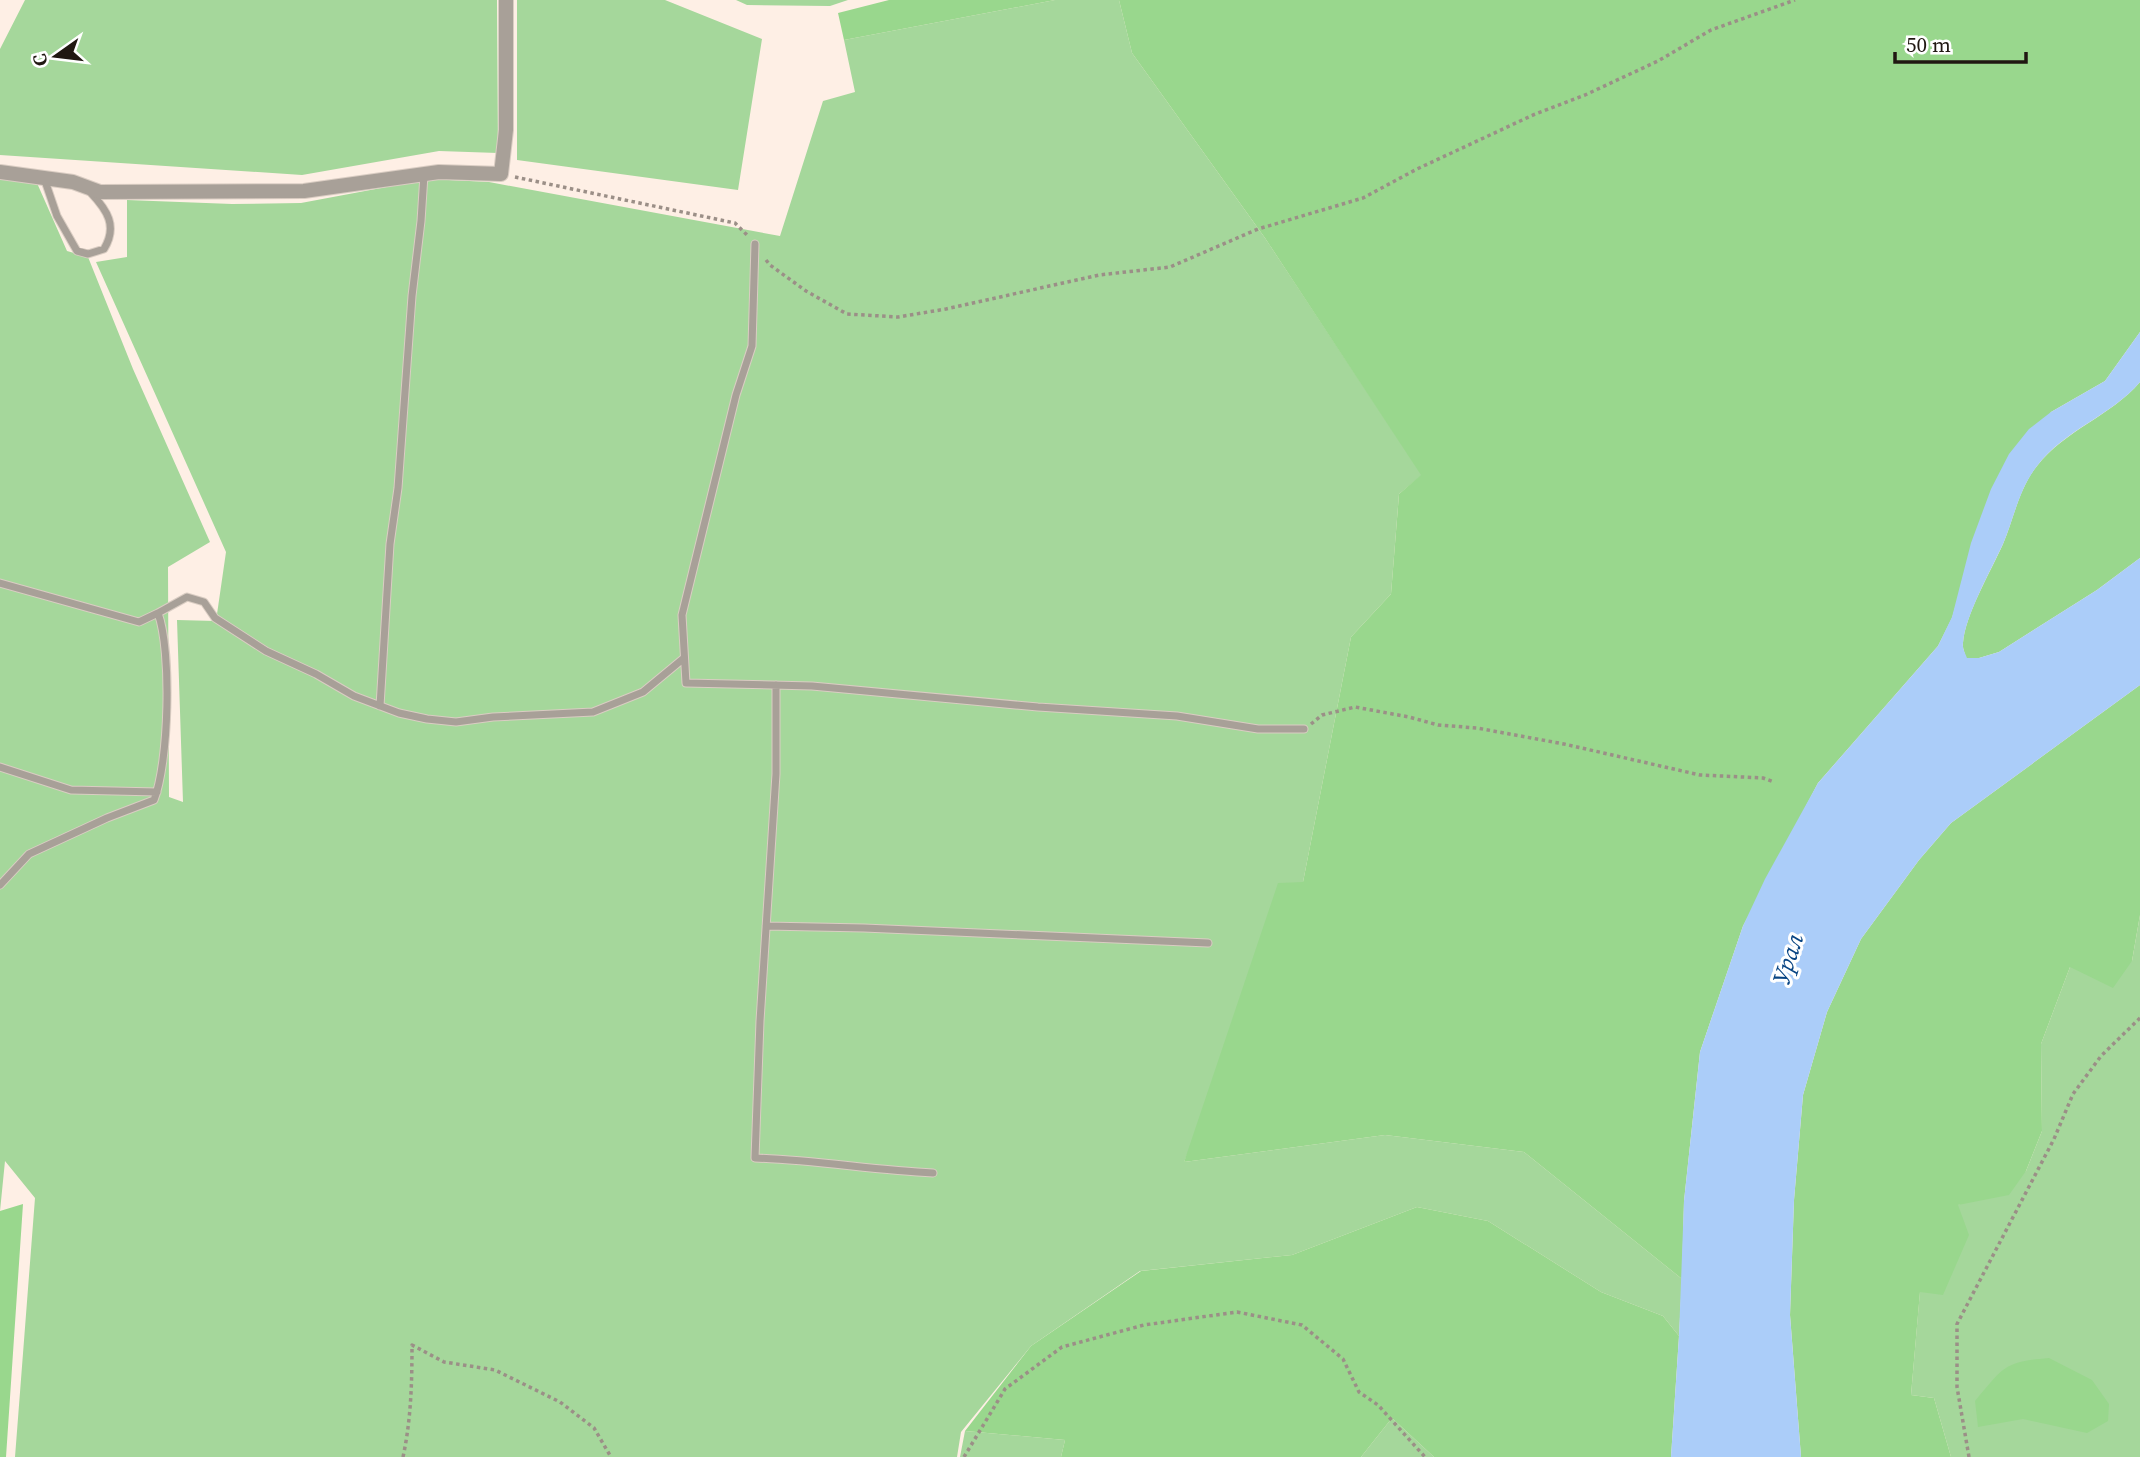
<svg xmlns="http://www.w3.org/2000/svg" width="2140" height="1457" viewBox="0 0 2140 1457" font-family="'Source Serif 4',serif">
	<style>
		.green { fill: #a5d79b }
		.forest { fill: #99d78d }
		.water { fill: #abcdf9 }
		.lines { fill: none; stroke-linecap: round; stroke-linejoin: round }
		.service-casing { stroke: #dacdc3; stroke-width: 9 }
		.minor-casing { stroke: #dacdc3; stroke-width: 16 }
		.path { stroke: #9b8f87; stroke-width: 3.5; stroke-dasharray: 3.5 3.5; stroke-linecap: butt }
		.service { stroke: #a8a098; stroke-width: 7 }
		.minor { stroke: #a8a098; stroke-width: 14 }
		.labels { text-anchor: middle; stroke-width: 6; stroke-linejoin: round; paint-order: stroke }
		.water-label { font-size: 24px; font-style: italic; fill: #084483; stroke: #fff }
	</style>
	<rect width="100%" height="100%" fill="#feefe5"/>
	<path class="green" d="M25,0H497L498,153L439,151L302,175L0,155V49Z
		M517,0H665L762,39L738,190L517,160Z
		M736,0H848L830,6L747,5Z
		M1055,0H1119L1132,53L1265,238L1422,475L1399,494L1391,594L1351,637L1303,882L1184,1162L1385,1135L1524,1152L1682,1279L1679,1336L1663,1316L1601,1292L1488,1221L1417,1207L1292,1255L1140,1271L1031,1346L961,1432L957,1457H15L35,1198L5,1161L0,1211V172L33,174L67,251L88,257L133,369L210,542L168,567L169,797L183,802L177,620L216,621L226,552L96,262L127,257V200L232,204L301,203L429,179L489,182L780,236L823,101L855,92L844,40Z
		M2140,915V1457H1951L1934,1398L1911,1395L1920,1291L1958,1205L2026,1171L2042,1131L2041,1044L2070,967L2132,961Z
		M1392,1418L1434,1457H1361Z
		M965,1431L1065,1440L1061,1457H960Z"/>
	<path class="forest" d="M889,0H1055L844,40L838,13Z
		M1119,0H2140V332L2105,381L2051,412L1960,591L1952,618L1938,646L1818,783L1743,926L1700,1052L1684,1201L1682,1279L1524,1152L1385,1135L1184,1162L1278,883L1303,882L1351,637L1391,594L1399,494L1421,475L1265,238L1132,53Z
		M2140,382V558L2097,590L1999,652L1979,658H1966C1965,653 1962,648 1963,643C1965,615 1991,571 2003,544C2014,518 2019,488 2037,466C2065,430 2111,416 2140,382Z
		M2140,685V915L2132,961L2113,988L2070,967L2041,1044L2042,1131L2026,1171L2009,1195L1958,1205L1969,1235L1943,1295L1920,1292L1911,1395L1934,1398L1951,1457H1801L1790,1315L1794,1200L1803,1095L1827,1012L1861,939L1919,860L1951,823Z
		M23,1204L6,1457H0V1211Z
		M1417,1207L1488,1221L1601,1292L1663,1316L1679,1336L1671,1457H1434L1392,1418L1361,1457H1061L1065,1440L965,1431L1031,1346L1141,1271L1292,1255Z
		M2049,1358L2092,1380L2109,1404L2108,1421L2087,1433L2023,1419L1978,1427L1975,1401C2004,1367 2003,1362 2049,1358Z"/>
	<path class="water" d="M2140,332V382C2111,416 2064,430 2037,466C2019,489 2014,518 2003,544C1991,570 1965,616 1963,643C1962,648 1965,653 1967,658H1979L1999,652L2097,590L2140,558V685L1951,823L1919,860L1861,939L1827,1012L1803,1095L1794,1200L1790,1315L1801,1457H1671L1679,1336L1684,1201L1700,1052L1743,926L1765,879L1818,783L1938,646L1952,617L1971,543L1991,489L2009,454L2029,429L2051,412L2105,381Z"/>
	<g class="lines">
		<g class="service-casing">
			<path id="service" d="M44,178L57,216L77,251L88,254L104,249C118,226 107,210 91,193
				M755,244L752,346L736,395L682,615L686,683L812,686L1038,707L1177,716L1258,729H1304
				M0,583L139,622L158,613
				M776,685V774L760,1021L755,1158C815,1160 873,1170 933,1173
				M380,706L390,544L398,488L412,296L421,221L424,175
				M0,767L71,790L157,792
				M0,885L29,854L107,818L154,800C169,762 172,652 158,613L187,597L204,602L215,618L266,651L316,674L354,696L399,713L427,719L456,722L493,717L593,712L643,692L684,658
				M766,926L864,928L1208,943"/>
		</g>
		<g class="minor-casing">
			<path id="minor" d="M0,172L73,182L100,192L304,191L439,172L501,174L506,130V0"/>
		</g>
		<path class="path" d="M515,177L735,223L749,237
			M766,260L770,265L806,291L847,314L898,317L946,309L1099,275L1170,267L1258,229L1363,198L1417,169L1533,115L1585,95L1658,61L1711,30L1795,0
			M1311,724L1322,715L1355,707L1409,717L1438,725L1477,728L1564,744L1700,775L1763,778L1774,782
			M403,1457C411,1420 412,1383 412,1345L444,1362L495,1370L560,1402L594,1428L611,1457
			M964,1457L1005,1389L1062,1347L1144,1325L1237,1312L1302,1325L1343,1359L1359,1392L1378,1405L1425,1457
			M1969,1457L1957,1387V1324L2054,1139L2073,1094L2101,1056L2140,1018"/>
		<use href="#service" class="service"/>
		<use href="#minor" class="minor"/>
	</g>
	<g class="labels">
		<g class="water-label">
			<text transform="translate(1788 959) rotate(-72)" y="8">Урал</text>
		</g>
	</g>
	<g transform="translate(56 56) rotate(256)" stroke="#ffffff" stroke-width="5" paint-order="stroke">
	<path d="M0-5L12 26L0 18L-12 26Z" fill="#201812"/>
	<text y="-10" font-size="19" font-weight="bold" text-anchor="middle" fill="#201812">С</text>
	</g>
	<path d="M1895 52v10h131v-10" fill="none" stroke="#201812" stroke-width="3.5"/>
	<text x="1906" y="52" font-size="21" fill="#201812" stroke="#ffffff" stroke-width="5" paint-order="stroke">50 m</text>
</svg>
